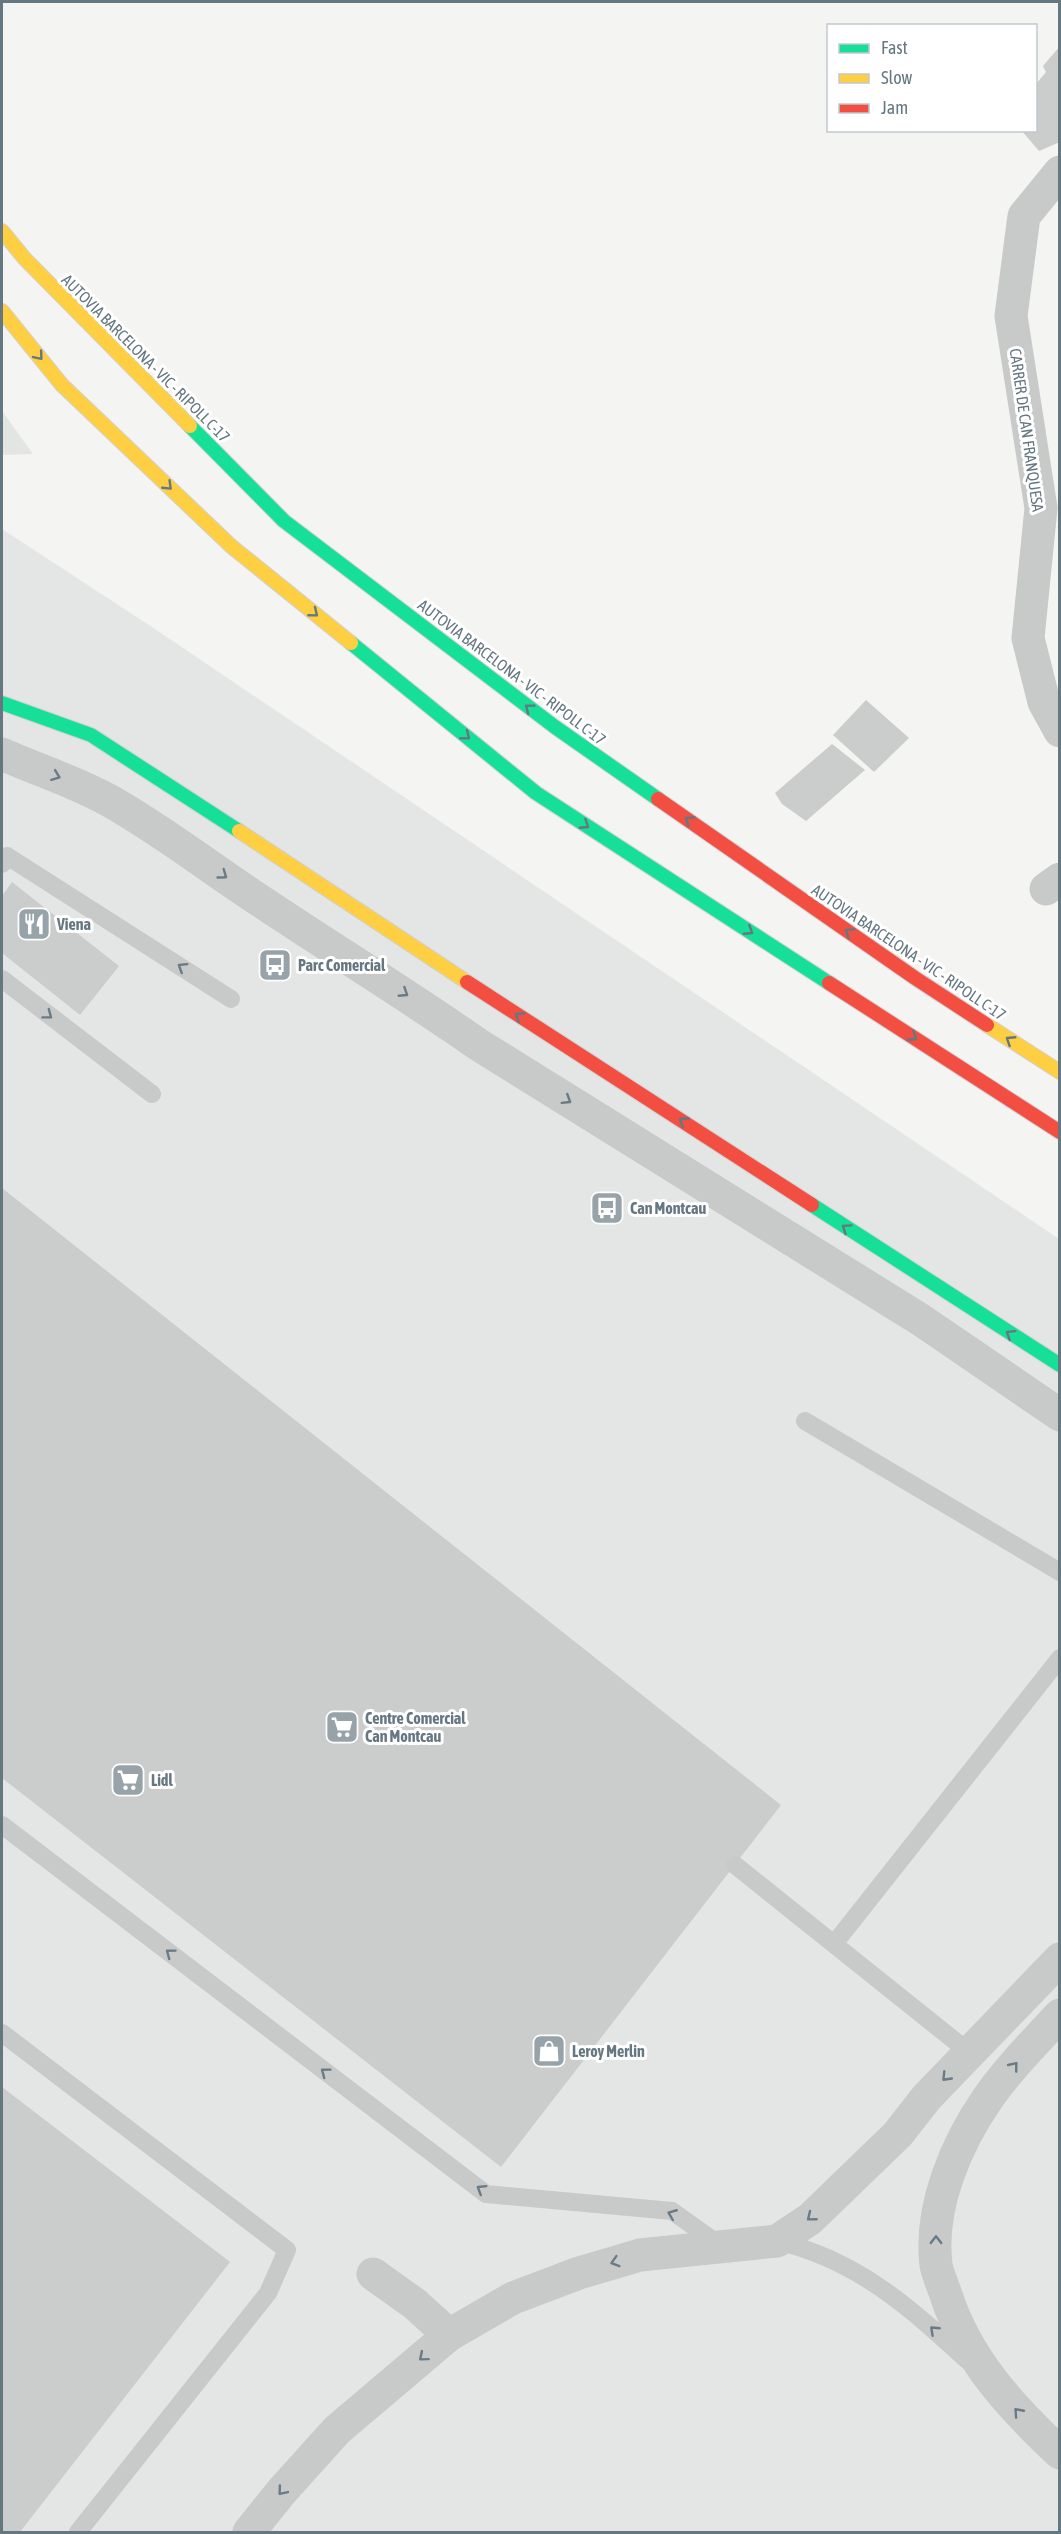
<svg xmlns="http://www.w3.org/2000/svg" width="1061" height="2534" viewBox="0 0 1061 2534" font-family="'Asap Condensed',sans-serif">
	<style>
		.built { fill: #e4e5e5 }
		.green { fill: #e3e6e0 }
		.building { fill: #cbcccc }
		.lines { fill: none; stroke-linecap: round; stroke-linejoin: round }
		.fast-casing { stroke: #d0d1d2; stroke-width: 16 }
		.slow-casing { stroke: #d0d1d2; stroke-width: 16 }
		.jam-casing { stroke: #d0d1d2; stroke-width: 16 }
		.lane { stroke: #c8caca; stroke-width: 18 }
		.street { stroke: #c8caca; stroke-width: 33 }
		.fast { stroke: #16e098; stroke-width: 14 }
		.slow { stroke: #ffcf43; stroke-width: 14 }
		.jam { stroke: #f24e42; stroke-width: 14 }
		.oneway { stroke: #657781 }
		.oneway2 { stroke: #6a7b85 }
		.labels { text-anchor: middle; stroke-width: 6; stroke-linejoin: round; paint-order: stroke }
		.street-label { font-size: 16px; fill: #657781; stroke: #fff }
		.poi-label { font-size: 16px; font-weight: bold; fill: #657781; stroke: #fff; text-anchor: start }
	</style>
	<rect width="100%" height="100%" fill="#f4f4f2"/>
	<path class="built" d="M2,529L155,629L1059,1239V2532H2Z"/>
	<path class="green" d="M2,411L33,454L2,455Z"/>
	<path class="building" d="M1060,46V142L1039,151L1021,130H1036V84L1046,72L1043,66Z
		M866,700L909,738L874,772L833,735Z
		M832,744L865,770L806,821L782,804L775,793Z
		M12,882L119,966L80,1015L2,953V896Z
		M2,1188L781,1805L501,2167L2,1778Z
		M2,2087L230,2262L20,2532H2Z"/>
	<g class="lines">
		<g class="fast-casing">
			<path id="fast" d="M190,426L284,521L555,727L658,799
				M351,643L536,793L829,983
				M2,703L91,735L239,831
				M812,1205L1060,1365"/>
		</g>
		<g class="slow-casing">
			<path id="slow" d="M2,231L25,259L190,426
				M2,311L62,385L231,546L351,643
				M239,831L467,982
				M987,1025L1060,1072"/>
		</g>
		<g class="jam-casing">
			<path id="jam" d="M658,799L915,978L987,1025
				M467,982L812,1205
				M829,983L1060,1132"/>
		</g>
		<path class="lane" d="M2,864L7,856L231,999
			M2,979L152,1094
			M805,1421L1060,1572
			M2,1825L486,2194L672,2211L721,2246
			M735,1865L970,2053
			M834,1944L1060,1658
			M2,2033L287,2250L268,2293L78,2532
			M777,2241C857,2260 908,2306 967,2360"/>
		<path class="street" d="M1060,172L1024,216L1011,316L1041,508L1028,638L1044,702L1060,731
			M2,754C38,770 76,782 110,801C158,828 201,861 247,892C324,944 403,992 479,1045L921,1320L1060,1415
			M1046,889L1060,879
			M1060,2015C1035,2042 1009,2068 988,2098C956,2144 929,2207 936,2265C938,2275 943,2286 946,2295C967,2360 1011,2407 1060,2453
			M373,2274L415,2304L449,2335
			M249,2532L282,2491L337,2430L449,2335L513,2298L579,2273L640,2255L777,2241L810,2219L898,2134L926,2098L1060,1959"/>
		<use href="#fast" class="fast"/>
		<use href="#slow" class="slow"/>
		<use href="#jam" class="jam"/>
	</g>
	<defs><path id="oneway-chevron" d="M-2-3.5L2.5 0L-2 3.5" fill="none" stroke-width="1.6" stroke-linecap="round" stroke-linejoin="round" transform="scale(1.5)"/></defs>
	<g class="oneway">
		<use href="#oneway-chevron" transform="translate(39 356) rotate(50)"/>
		<use href="#oneway-chevron" transform="translate(168 486) rotate(44)"/>
		<use href="#oneway-chevron" transform="translate(314 613) rotate(39)"/>
		<use href="#oneway-chevron" transform="translate(529 708) rotate(-143)"/>
		<use href="#oneway-chevron" transform="translate(466 736) rotate(39)"/>
		<use href="#oneway-chevron" transform="translate(689 820) rotate(-145)"/>
		<use href="#oneway-chevron" transform="translate(585 825) rotate(33)"/>
		<use href="#oneway-chevron" transform="translate(749 931) rotate(33)"/>
		<use href="#oneway-chevron" transform="translate(849 932) rotate(-145)"/>
		<use href="#oneway-chevron" transform="translate(519 1016) rotate(-147)"/>
		<use href="#oneway-chevron" transform="translate(913 1037) rotate(33)"/>
		<use href="#oneway-chevron" transform="translate(1010 1040) rotate(-147)"/>
		<use href="#oneway-chevron" transform="translate(683 1121) rotate(-147)"/>
		<use href="#oneway-chevron" transform="translate(846 1228) rotate(-146)"/>
		<use href="#oneway-chevron" transform="translate(1010 1334) rotate(-148)"/>
	</g>
	<g class="oneway2">
		<use href="#oneway-chevron" transform="translate(56 776) rotate(21)"/>
		<use href="#oneway-chevron" transform="translate(223 875) rotate(36)"/>
		<use href="#oneway-chevron" transform="translate(182 967) rotate(-148)"/>
		<use href="#oneway-chevron" transform="translate(404 993) rotate(33)"/>
		<use href="#oneway-chevron" transform="translate(48 1015) rotate(37)"/>
		<use href="#oneway-chevron" transform="translate(567 1100) rotate(32)"/>
		<use href="#oneway-chevron" transform="translate(170 1953) rotate(-143)"/>
		<use href="#oneway-chevron" transform="translate(1014 2066) rotate(-51)"/>
		<use href="#oneway-chevron" transform="translate(325 2072) rotate(-143)"/>
		<use href="#oneway-chevron" transform="translate(946 2077) rotate(134)"/>
		<use href="#oneway-chevron" transform="translate(481 2189) rotate(-148)"/>
		<use href="#oneway-chevron" transform="translate(672 2214) rotate(-158)"/>
		<use href="#oneway-chevron" transform="translate(811 2217) rotate(141)"/>
		<use href="#oneway-chevron" transform="translate(936 2240) rotate(-90)"/>
		<use href="#oneway-chevron" transform="translate(615 2262) rotate(163)"/>
		<use href="#oneway-chevron" transform="translate(934 2330) rotate(-137)"/>
		<use href="#oneway-chevron" transform="translate(423 2357) rotate(140)"/>
		<use href="#oneway-chevron" transform="translate(1018 2412) rotate(-132)"/>
		<use href="#oneway-chevron" transform="translate(282 2491) rotate(130)"/>
	</g>
	<defs>
		<g id="restaurant-square" transform="scale(1.725)"><rect x="-9" y="-9" width="18" height="18" rx="4" fill="#97a3a9" stroke="#fff"/><path d="M-5-6h1v4h1v-4h1v4h1v-4h1v5L-1.5 .5V6h-2V.5L-5-1ZM5-6V6H3V1.5H1.5Q1.5-4 5-6Z" fill="#fff"/></g>
		<g id="bus-square" transform="scale(1.725)"><rect x="-9" y="-9" width="18" height="18" rx="4" fill="#97a3a9" stroke="#fff"/><path d="M-5-6H5V4H4V6H2V4H-2V6H-4V4H-5ZM-3.5-4V0h7V-4ZM-3.5 1.2v1.5H-2V1.2ZM2 1.2v1.5H3.5V1.2Z" fill="#fff"/></g>
		<g id="supermarket-square" transform="scale(1.725)"><rect x="-9" y="-9" width="18" height="18" rx="4" fill="#97a3a9" stroke="#fff"/><path d="M-6-5.5h2.5l.6 2H6L4.5 2H-2.5L-4.4-4H-6ZM-1.5 3.2a1.3 1.3 0 1 0 .1 0ZM3 3.2a1.3 1.3 0 1 0 .1 0Z" fill="#fff"/></g>
		<g id="shop-square" transform="scale(1.725)"><rect x="-9" y="-9" width="18" height="18" rx="4" fill="#97a3a9" stroke="#fff"/><path d="M-5-2.5h2.3a2.7 3.5 0 0 1 5.4 0H5L5.5 6h-11ZM-1.5-2.5h3a1.5 2.3 0 0 0-3 0Z" fill="#fff"/></g>
	</defs>
	<g fill-rule="evenodd">
		<use href="#restaurant-square" x="34" y="924"/>
		<use href="#bus-square" x="275" y="965"/>
		<use href="#bus-square" x="607" y="1208"/>
		<use href="#supermarket-square" x="342" y="1727"/>
		<use href="#supermarket-square" x="128" y="1780"/>
		<use href="#shop-square" x="549" y="2051"/>
	</g>
	<g class="labels">
		<g class="street-label">
			<text transform="translate(146 358) rotate(45)" y="6">AUTOVIA BARCELONA - VIC - RIPOLL C-17</text>
			<text transform="translate(1027 430) rotate(82)" y="6">CARRER DE CAN FRANQUESA</text>
			<text transform="translate(512 672) rotate(37)" y="6">AUTOVIA BARCELONA - VIC - RIPOLL C-17</text>
			<text transform="translate(909 952) rotate(34)" y="6">AUTOVIA BARCELONA - VIC - RIPOLL C-17</text>
		</g>
		<g class="poi-label">
			<text x="57" y="930">Viena</text>
			<text x="298" y="971">Parc Comercial</text>
			<text x="630" y="1214">Can Montcau</text>
			<text x="365" y="1724">Centre Comercial<tspan x="365" dy="18">Can Montcau</tspan></text>
			<text x="151" y="1786">Lidl</text>
			<text x="572" y="2057">Leroy Merlin</text>
		</g>
	</g>
	<rect width="1061" height="2534" fill="none" stroke="#657781" stroke-width="6"/>
	<rect x="827" y="24" width="210" height="108" fill="#ffffff" stroke="#c1c9cd" stroke-width="1.5"/>
	<rect x="839" y="44" width="30" height="9" fill="#16e098" stroke="#c1c9cd" stroke-width="1.5"/>
	<text x="881" y="54" font-size="18" fill="#657781">Fast</text>
	<rect x="839" y="74" width="30" height="9" fill="#ffcf43" stroke="#c1c9cd" stroke-width="1.5"/>
	<text x="881" y="84" font-size="18" fill="#657781">Slow</text>
	<rect x="839" y="104" width="30" height="9" fill="#f24e42" stroke="#c1c9cd" stroke-width="1.5"/>
	<text x="881" y="114" font-size="18" fill="#657781">Jam</text>
</svg>
